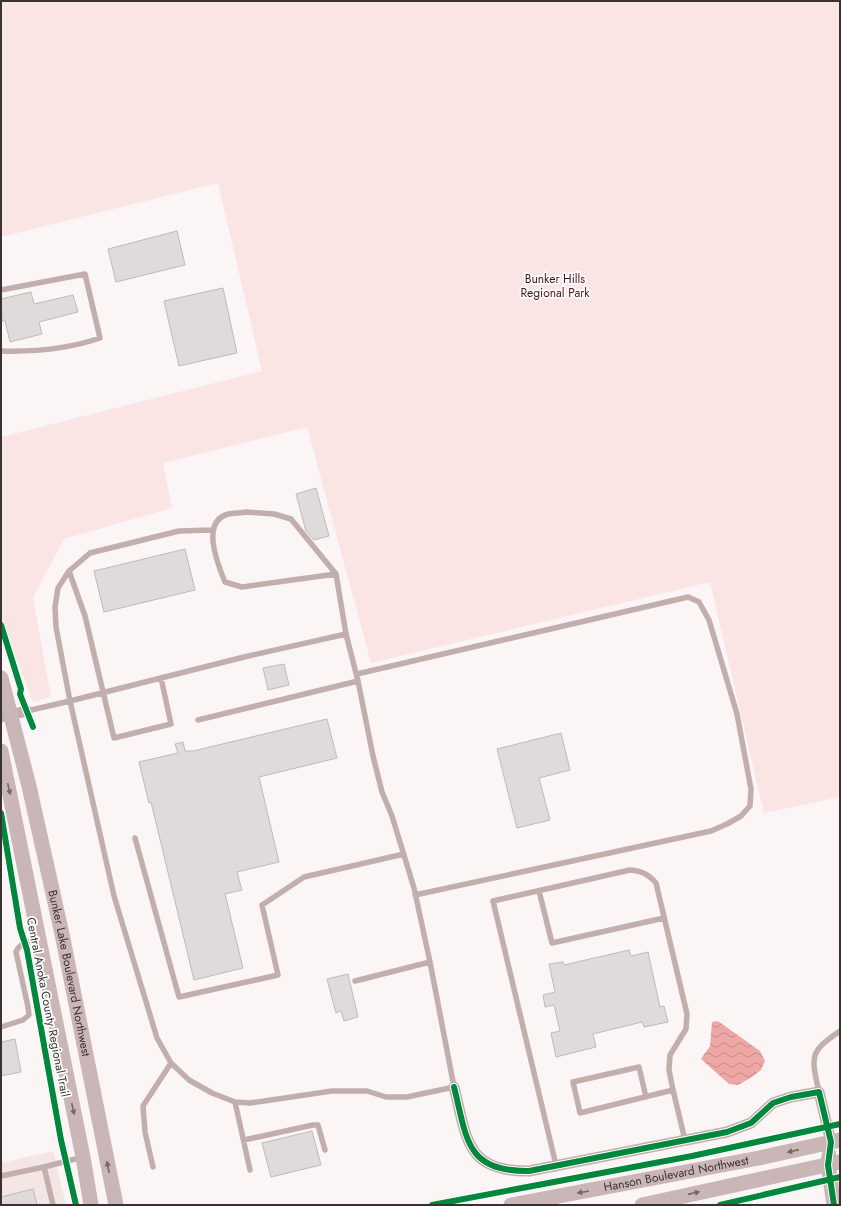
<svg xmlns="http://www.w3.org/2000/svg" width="841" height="1206" viewBox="0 0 841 1206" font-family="Jost,sans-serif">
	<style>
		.built { fill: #f5e6e6 }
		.park { fill: #fae5e4 }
		.water { fill: url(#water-waves) }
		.building { fill: #e0dada; stroke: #bfb9b9 }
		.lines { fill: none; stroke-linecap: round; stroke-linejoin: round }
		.lane { stroke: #c2aead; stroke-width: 5.5 }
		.street { stroke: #c2aead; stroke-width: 11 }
		.secondary { stroke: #cab6b6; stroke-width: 15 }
		.cycleway-casing { stroke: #fff; stroke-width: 8 }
		.cycleway { stroke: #00873e; stroke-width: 6 }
		.oneway { fill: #736767 }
		.labels { text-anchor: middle; stroke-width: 3.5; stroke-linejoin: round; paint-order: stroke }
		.park-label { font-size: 12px; fill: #4e1014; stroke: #fff }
		.street-label { font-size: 12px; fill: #393232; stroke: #fff }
	</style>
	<defs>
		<pattern id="water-waves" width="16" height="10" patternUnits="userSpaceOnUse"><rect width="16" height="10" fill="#efa7a5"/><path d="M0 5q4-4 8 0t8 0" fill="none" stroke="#c38987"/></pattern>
	</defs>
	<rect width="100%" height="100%" fill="#fbf5f5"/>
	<path class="built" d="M53,1151L66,1205H1V1163Z"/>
	<path class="park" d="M1,1H840V797L764,813L710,582L371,663L307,427L163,463L172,508L64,539L33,598L51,697L33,702L1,618V437L262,371L218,183L1,237Z"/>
	<path class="water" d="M718,1021L760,1051L765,1061L761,1070L752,1077L738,1085L729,1084L701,1059L710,1046L712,1022Z"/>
	<path class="building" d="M177,231L185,265L116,282L108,249Z
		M223,288L237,353L179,366L164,301Z
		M31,292L34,304L73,295L78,312L39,322L42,334L10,342L5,321H2L1,299Z
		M316,488L329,536L314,540L306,531L296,494Z
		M185,549L195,590L104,612L94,571Z
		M284,664L289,685L268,690L263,668Z
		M327,719L337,758L259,777L279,862L237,872L242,890L225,894L243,968L194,980L151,802L149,803L139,762L178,753L175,744L183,742L185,751H193Z
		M561,733L570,770L539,778L550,820L517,828L497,749Z
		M629,950L631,956L648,952L660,1007L664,1006L668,1022L644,1027L642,1022L593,1034L596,1047L556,1057L551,1033L560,1031L554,1005L545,1007L543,995L555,992L549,964L563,962L564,965Z
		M348,974L358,1017L344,1021L341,1011L336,1013L327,979Z
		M15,1039L21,1072L1,1076V1042Z
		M312,1131L321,1165L271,1177L262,1143Z
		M33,1189L37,1205H1V1197Z"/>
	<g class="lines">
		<path class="lane" d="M1,290L85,274L100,338C68,349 35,352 1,351
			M247,512L274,514L291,519L336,574L242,587L225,582C218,565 200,522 228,514C234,513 240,513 247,512Z
			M213,530L179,531L90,553L69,571L58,588L55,607L56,627L70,701L244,657L346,634
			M69,571L85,616L114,738L171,724L161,678
			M357,674L688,597L699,602L709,620L737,714L751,789L750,806L741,816L727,824L711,831L415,895
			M27,711L70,701L114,896L157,1038L171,1063L189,1080L212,1093L235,1102L250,1103L332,1091H367L386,1097H407L454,1087L430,962L414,888L392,816L382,792L373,756L358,681L346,634L336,574
			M198,720L358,681
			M135,838L179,997L278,975L262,905L304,877L404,854
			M539,891L552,943L664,918
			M355,981L430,962
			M1,1027L23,1020L29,1015L28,1007L16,952C20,942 29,942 39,940
			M819,1092C811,1056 809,1052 840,1031
			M646,1097L639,1067L573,1082L580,1113L673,1090L685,1140
			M235,1102L250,1170
			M244,1140L313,1125H318L325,1150
			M556,1165L493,901L630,870C642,871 648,874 656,883L687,1014L686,1029L670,1055L669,1070L673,1090
			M153,1167L145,1132L143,1106L171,1063
			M1,1176L44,1167
			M53,1205L44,1167L83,1157"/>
		<path class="street" d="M1,717L27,711
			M454,1087C467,1138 465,1172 529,1171L727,1132L751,1123L773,1103L791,1097L819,1092L831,1142"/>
		<g class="secondary">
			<path id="s1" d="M1,678L29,786L62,934L116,1205"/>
			<path d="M1,751L83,1157L91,1205"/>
			<path d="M829,1155L828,1165L834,1205"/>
			<path id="s2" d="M511,1205L759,1158L840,1140"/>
			<path d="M642,1205L840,1162"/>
		</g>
		<g class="cycleway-casing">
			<path id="cycleway" d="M1,625L21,689L20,694L33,727
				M1,813L20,928L27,950L61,1140L76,1205
				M454,1087C467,1138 465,1172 529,1171L727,1132L751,1123L773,1103L791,1097L819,1092L831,1142L828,1165L834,1205
				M432,1205L692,1156L840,1124
				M720,1205L840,1177"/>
		</g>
		<use href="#cycleway" class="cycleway"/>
	</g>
	<defs><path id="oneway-solid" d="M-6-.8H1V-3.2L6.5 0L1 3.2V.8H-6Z"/></defs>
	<g class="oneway">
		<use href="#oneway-solid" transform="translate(9 789) rotate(77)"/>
		<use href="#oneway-solid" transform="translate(73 1109) rotate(78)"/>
		<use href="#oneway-solid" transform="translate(793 1151) rotate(167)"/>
		<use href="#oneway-solid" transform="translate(108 1167) rotate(-101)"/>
		<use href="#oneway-solid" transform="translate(583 1192) rotate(170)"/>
		<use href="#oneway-solid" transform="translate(694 1193) rotate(-13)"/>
	</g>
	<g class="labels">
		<g class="park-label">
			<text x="555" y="283">Bunker Hills<tspan x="555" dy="14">Regional Park</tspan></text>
		</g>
		<g class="street-label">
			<text dy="4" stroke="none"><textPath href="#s1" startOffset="303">Bunker Lake Boulevard Northwest</textPath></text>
			<text transform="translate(48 1007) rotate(79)" y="4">Central Anoka County Regional Trail</text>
			<text dy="4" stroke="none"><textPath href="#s2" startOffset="168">Hanson Boulevard Northwest</textPath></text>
		</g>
	</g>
	<rect width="841" height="1206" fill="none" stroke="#393232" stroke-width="4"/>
</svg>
